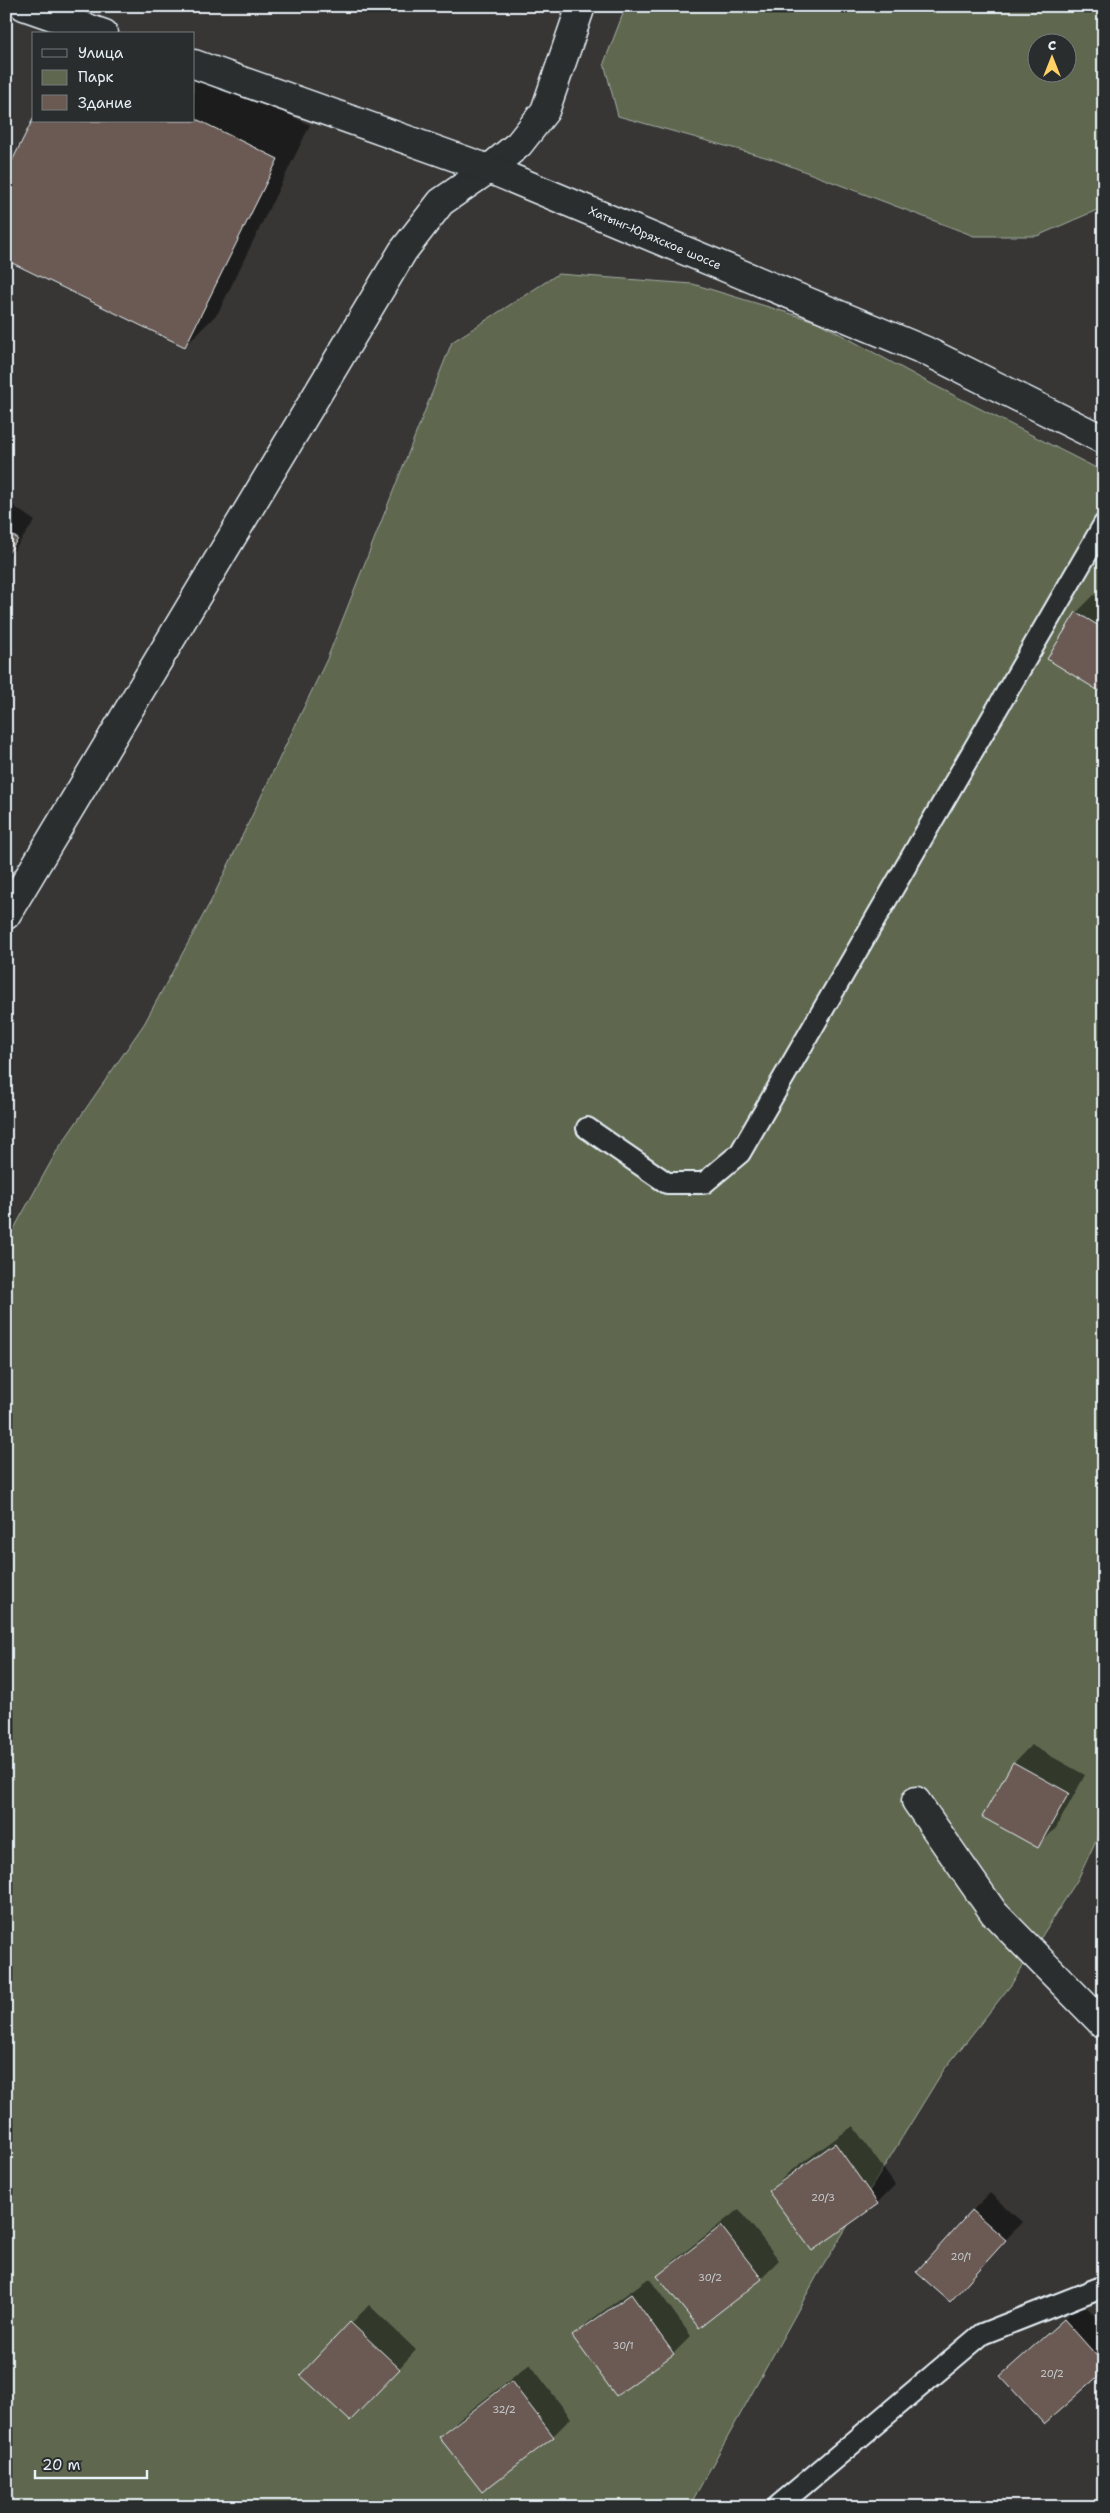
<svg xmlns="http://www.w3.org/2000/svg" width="1110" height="2513" viewBox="0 0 1110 2513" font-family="'Shantell Sans',sans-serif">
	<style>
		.green { fill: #5f684f; stroke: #a4aca4; fill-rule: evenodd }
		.shadow { fill: #0007 }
		.building { fill: #6a5a52; stroke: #e8f1f8 }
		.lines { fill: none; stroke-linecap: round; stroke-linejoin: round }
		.lane-casing { stroke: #e8f1f8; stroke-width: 24 }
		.street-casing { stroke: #e8f1f8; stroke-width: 31 }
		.secondary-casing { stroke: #e8f1f8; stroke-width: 31 }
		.lane { stroke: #2a2d2e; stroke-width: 20 }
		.street { stroke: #2a2d2e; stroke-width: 28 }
		.secondary { stroke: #2a2d2e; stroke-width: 28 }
		.labels { text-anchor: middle; stroke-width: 4.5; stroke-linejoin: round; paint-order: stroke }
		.number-label { font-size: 10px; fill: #c8cbce }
		.street-label { font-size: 12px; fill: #e8f1f8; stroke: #2a2d2e }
	</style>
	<rect width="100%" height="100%" fill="#373635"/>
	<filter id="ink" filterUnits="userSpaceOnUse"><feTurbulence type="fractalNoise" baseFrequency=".02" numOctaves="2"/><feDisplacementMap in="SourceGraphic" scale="10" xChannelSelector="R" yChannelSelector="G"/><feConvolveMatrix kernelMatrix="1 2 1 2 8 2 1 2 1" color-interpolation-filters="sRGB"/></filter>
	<g filter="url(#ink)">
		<path class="green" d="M626,6H1104V207L1037,236H974L772,159L618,116L604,63ZM1038,42H1068V72H1038Z
			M558,274L693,284L818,322L924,380L1104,472V1823L1078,1879L1011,1985L943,2071L818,2274L689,2507H6V1243L58,1149L144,1024L212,899L327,659L452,342Z"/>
		<path class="shadow" d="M194,69L310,125L218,313L185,346L6,258L34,121H194Z
			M6,501L35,521L6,561Z
			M1094,595L1104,600V685L1099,689L1077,612Z
			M1031,1745L1085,1775L1056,1828L1038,1846L1014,1763Z
			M853,2126L895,2185L877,2203L770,2191L788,2173Z
			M990,2193L1022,2222L950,2301L972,2211Z
			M739,2209L779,2260L761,2278L699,2326L659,2276L677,2258Z
			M649,2278L691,2336L674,2353L616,2394L574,2336L592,2319Z
			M1082,2302L1104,2326V2370L1002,2376Z
			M369,2305L416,2350L368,2402L302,2375Z
			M530,2364L571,2418L553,2436L482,2490L441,2437L459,2419Z"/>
		<path class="building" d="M34,117V121H194V118L278,159L185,347L6,260V173Z
			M6,531L18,539L6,556Z
			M1076,612L1104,629V684L1099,691L1047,659Z
			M1013,1762L1069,1793L1038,1848L982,1817Z
			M835,2143L878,2204L812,2251L768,2191Z
			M972,2210L1006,2240L950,2302L916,2272Z
			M721,2226L762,2279L699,2328L657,2276Z
			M631,2294L674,2354L616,2396L572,2336Z
			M1064,2319L1104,2364V2371L1044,2424L1000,2376Z
			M350,2322L400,2369L350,2421L300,2375Z
			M511,2381L554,2437L482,2492L439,2437Z"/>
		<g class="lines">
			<g class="lane-casing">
				<path id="lane" d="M587,1128L667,1183H704L740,1153L1104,524
					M777,2507L982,2334L1104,2286"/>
			</g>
			<g class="street-casing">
				<path id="street" d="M6,915L403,251L441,202L489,169L519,144L545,111L581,6
					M916,1801L994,1913L1104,2025"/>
			</g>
			<g class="secondary-casing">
				<path id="secondary" d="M24,6L104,34
					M194,64L489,169L926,351L1104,440"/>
			</g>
			<use href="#lane" class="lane"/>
			<use href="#street" class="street"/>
			<use href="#secondary" class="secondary"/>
		</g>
	</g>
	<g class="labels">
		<g class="number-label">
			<text x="823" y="2201">20/3</text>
			<text x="961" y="2260">20/1</text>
			<text x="710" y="2281">30/2</text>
			<text x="623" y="2349">30/1</text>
			<text x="1052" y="2377">20/2</text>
			<text x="504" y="2413">32/2</text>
		</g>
		<g class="street-label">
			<text transform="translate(655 238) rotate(23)" y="4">Хатынг-Юряхское шоссе</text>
		</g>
	</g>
	<rect width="1110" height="2513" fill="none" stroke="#2a2d2e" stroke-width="25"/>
	<rect x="12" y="12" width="1085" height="2488" fill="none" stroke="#e8f1f8" stroke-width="2" filter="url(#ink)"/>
	<rect x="32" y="32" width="162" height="90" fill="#2a2d2e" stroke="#767b7f"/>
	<rect x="42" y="49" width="25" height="8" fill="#2a2d2e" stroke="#767b7f"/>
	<text x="78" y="58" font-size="15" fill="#e8f1f8">Улица</text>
	<rect x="42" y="70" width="25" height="15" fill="#5f684f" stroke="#767b7f"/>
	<text x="78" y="82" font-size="15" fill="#e8f1f8">Парк</text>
	<rect x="42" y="95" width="25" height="15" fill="#6a5a52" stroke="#767b7f"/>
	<text x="78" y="108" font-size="15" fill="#e8f1f8">Здание</text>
	<g transform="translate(1052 58)"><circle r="24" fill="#2a2d2e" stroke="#767b7f"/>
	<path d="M0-4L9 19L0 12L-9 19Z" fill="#ffd166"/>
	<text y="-8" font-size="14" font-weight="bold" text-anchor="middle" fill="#e8f1f8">С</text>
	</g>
	<path d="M35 2470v8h112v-8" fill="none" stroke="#e8f1f8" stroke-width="2.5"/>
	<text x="42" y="2470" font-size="15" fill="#e8f1f8" stroke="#2a2d2e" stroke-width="4" paint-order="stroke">20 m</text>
</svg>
